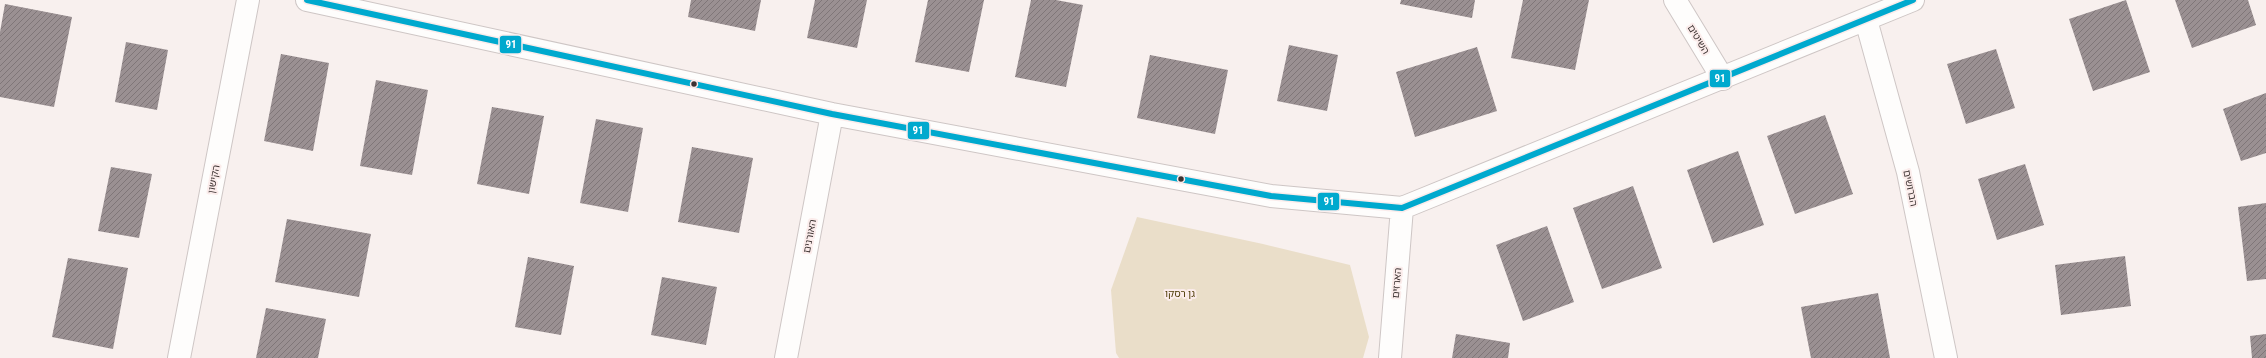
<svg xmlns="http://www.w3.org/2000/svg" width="2266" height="358" viewBox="0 0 2266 358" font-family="'Roboto Condensed','Noto Sans Hebrew',sans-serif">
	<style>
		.park { fill: #eadec9 }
		.building { fill: url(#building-hatch) }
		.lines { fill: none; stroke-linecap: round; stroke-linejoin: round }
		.minor-casing { stroke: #cec6c5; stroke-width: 24 }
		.minor { stroke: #fefdfc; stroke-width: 22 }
		.bus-1-casing { stroke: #fbeceb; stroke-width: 9 }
		.bus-1 { stroke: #00a9ce; stroke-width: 6 }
		.bus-dot { fill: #3c3231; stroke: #fbeceb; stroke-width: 1.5 }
		.labels { text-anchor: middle; stroke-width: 4; stroke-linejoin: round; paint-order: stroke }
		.street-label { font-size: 10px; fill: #3c3231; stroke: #fbeceb }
		.park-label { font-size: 10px; fill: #4c3a04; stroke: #fbeceb }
		.line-badge { stroke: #fbeceb; stroke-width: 1.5 }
		.badge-label { font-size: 11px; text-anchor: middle; font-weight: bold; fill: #fff }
	</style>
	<defs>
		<pattern id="building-hatch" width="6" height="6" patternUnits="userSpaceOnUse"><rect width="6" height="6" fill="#9a9092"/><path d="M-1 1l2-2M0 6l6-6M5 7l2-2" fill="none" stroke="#7f7678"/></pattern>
	</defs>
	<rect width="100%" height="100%" fill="#f8f0ee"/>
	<path class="park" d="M1137,217L1263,244L1350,265L1369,337L1363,358H1119L1116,353L1111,290Z"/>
	<path class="building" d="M691,0H761L755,31L688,17Z
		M815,0H867L857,48L807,38Z
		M928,0H984L969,72L915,62Z
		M1031,0H1056L1083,5L1066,87L1015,77Z
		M1401,0H1475L1472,18L1400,4Z
		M1523,0H1589L1575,70L1511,58Z
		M2126,0L2150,72L2093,91L2069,19Z
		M2175,0H2248L2256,25L2192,48Z
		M5,4L72,17L54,107L0,97V32Z
		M126,42L168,50L157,110L115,102Z
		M1289,45L1338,55L1327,111L1277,101Z
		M1477,47L1497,111L1415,137L1396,72Z
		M1996,49L2015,108L1966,124L1947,64Z
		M281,54L329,63L313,151L264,141Z
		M1150,55L1228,70L1215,134L1137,118Z
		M376,80L428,90L412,175L360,166Z
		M2266,93V153L2241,161L2223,109Z
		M492,107L544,116L529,194L477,184Z
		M1825,115L1853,194L1795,214L1767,136Z
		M596,119L643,128L628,212L580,203Z
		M692,147L753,158L739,233L678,222Z
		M1738,151L1764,225L1713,243L1687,170Z
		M2025,164L2044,225L1997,240L1978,179Z
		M111,167L152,174L139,238L98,231Z
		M1633,186L1662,268L1602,289L1573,208Z
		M2266,203V279L2247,281L2238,207Z
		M287,219L371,234L359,297L275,282Z
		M1547,226L1574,302L1523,321L1496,245Z
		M2125,256L2131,306L2061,315L2055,265Z
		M528,257L574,266L561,335L515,327Z
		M68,258L128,268L113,349L52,337Z
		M662,277L717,287L706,345L651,335Z
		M1878,293L1890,358H1811L1801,307Z
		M266,308L326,319L318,358H256Z
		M1456,334L1510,343L1508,358H1452Z
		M2266,334V358H2252L2250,336Z"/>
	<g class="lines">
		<g class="minor-casing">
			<path id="minor" d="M307,0L832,114L1271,196L1402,208L1913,0
				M1675,0L1723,79
				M1866,20L1908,172L1946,358
				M179,358L248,0
				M786,358L832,114
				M1390,358L1402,208"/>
		</g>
		<use href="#minor" class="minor"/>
		<g class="bus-1-casing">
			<path id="bus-1" d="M307,0L832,114L1271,196L1402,208L1913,0"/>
		</g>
		<use href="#bus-1" class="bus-1"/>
	</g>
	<g class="bus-dot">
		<circle cx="694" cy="84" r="3.5"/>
		<circle cx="1181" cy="179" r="3.5"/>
	</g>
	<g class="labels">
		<g class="street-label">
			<text transform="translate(1699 39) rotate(59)" y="4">השיטים</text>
			<text transform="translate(213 179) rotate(-79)" y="4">הקישון</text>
			<text transform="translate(1911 188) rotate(78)" y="4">הברושים</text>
			<text transform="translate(809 236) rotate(-79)" y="4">האורנים</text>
			<text transform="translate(1396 283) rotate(-85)" y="4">הארזים</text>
		</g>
		<g class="park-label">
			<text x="1180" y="297">גן רסקו</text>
		</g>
	</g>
	<g class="line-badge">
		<rect x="499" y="35" width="23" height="19" rx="4" fill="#00a9ce"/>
		<rect x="1709" y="69" width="22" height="19" rx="4" fill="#00a9ce"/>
		<rect x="907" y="121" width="23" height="19" rx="4" fill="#00a9ce"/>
		<rect x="1317" y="192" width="23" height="19" rx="4" fill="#00a9ce"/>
	</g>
	<g class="badge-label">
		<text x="511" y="48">91</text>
		<text x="1720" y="82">91</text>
		<text x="918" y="134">91</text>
		<text x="1329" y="205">91</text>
	</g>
</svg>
